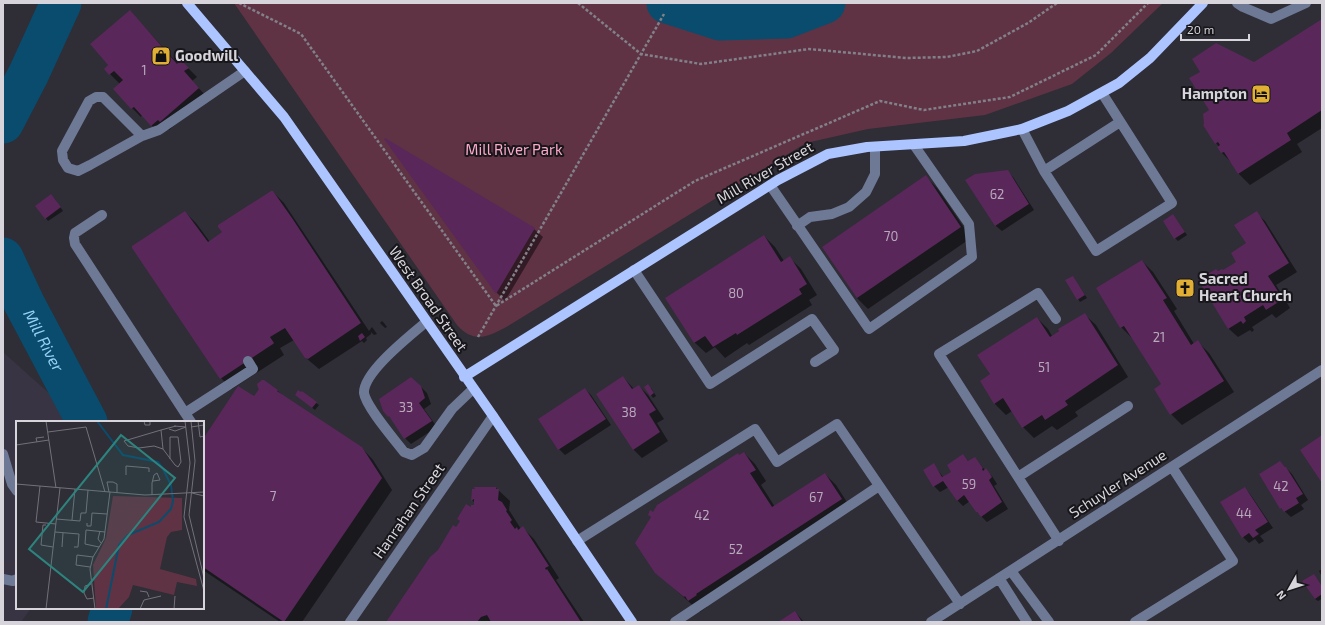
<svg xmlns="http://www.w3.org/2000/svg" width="1325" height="625" viewBox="0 0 1325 625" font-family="'Exo 2',sans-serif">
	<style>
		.built { fill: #383443 }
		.green { fill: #5f3344 }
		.shadow { fill: #0007 }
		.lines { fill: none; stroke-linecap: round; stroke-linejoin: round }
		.river { stroke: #094c6d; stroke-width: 41 }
		.building { fill: #59275a }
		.path { stroke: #828088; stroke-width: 2.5; stroke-dasharray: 3 2; stroke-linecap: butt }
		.minor { stroke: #6e7996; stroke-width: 10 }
		.major { stroke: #acc4ff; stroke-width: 10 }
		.labels { text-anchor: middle; stroke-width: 4; stroke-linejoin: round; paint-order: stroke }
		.number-label { font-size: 13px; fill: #b8aabb }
		.poi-label { font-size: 15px; font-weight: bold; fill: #d7d5db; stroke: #17161a; text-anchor: start }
		.park-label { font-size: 15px; fill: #fea9c8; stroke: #17161a }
		.street-label { font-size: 15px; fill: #d7d5db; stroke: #17161a }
		.water-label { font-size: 16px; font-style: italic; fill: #96d0f5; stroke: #17161a }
		.inset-river { fill: none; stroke: #094c6d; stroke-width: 2 }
		.inset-road { fill: none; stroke: #727078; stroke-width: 1 }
		.view { fill: #2d847e; fill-opacity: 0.15; stroke: #2d847e; stroke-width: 2 }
		.inset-edge { fill: none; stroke: #d7d5db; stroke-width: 2 }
	</style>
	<rect width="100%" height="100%" fill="#2f2d36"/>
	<path class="built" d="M3,352L81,422H17V608H31L21,622H5L3,621Z"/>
	<path class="green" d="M234,3H1163L1111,53L1072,84L985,115L868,129L806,143L508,326C488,337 474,344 457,325Z"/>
	<path class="shadow" d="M138,20L178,64L181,61L197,77L192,81L207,97L169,130L167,128L160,134L142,115L141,117L132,108L115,89L120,84L105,69L110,65Z
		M1322,20V128L1297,144L1302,152L1250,185L1239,174L1232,163L1222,153L1219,147L1216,143L1211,110L1254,63Z
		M386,140L534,229L543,237L505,301L497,293Z
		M1007,171L1013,177L1034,210L1002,231L996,226L967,181Z
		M926,177L937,188L971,238L868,309L857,298Z
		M273,192L284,203L369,331L372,327L377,334L374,335L371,332V334L366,338L367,340L364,343L362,341L319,369L306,358L294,340L280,348L284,355L232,389L221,378L185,212L196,223L210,242Z
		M54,198L63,211L48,221L36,206Z
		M1256,213L1265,221L1297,272L1276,285L1290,308L1276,318L1272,314L1252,327L1254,330L1252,332L1250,330L1238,337L1229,329L1199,281L1223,271L1238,262L1247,244Z
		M1173,215L1187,235L1178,241L1175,238Z
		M764,236L775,247L784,261L790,258L801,269L817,295L809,300L812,305L749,345L747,343L725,358L715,347L706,353L694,342Z
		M1142,261L1153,272L1177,309L1174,311L1194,344L1198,342L1209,353L1234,392L1182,425L1171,414L1162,384L1132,338L1121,327Z
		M1073,277L1087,298L1080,302L1078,299Z
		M1084,314L1096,325L1128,377L1075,412L1078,416L1057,430L1052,426L1034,438L1023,427L1012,411L1006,415L995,404L981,381L991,375L1037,318L1048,329L1052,336Z
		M382,321L384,323L387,327L385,328L380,323Z
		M623,377L634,389L639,386L648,395L664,419L657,423L668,441L642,458L633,449Z
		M264,381L278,391L283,396L362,448L373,460L392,490L302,622H280L203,570V440L255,398Z
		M421,387L427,393L431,404L424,409L437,427L411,444L405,438L394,421Z
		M651,388L656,396L653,398L651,395Z
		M585,389L591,395L611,425L565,455L559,449L539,419Z
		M299,397L316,403L319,405L315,410Z
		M744,453L755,464L766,481L761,485L775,507L825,474L836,485L852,510L706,606L707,607L700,612L656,572L654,513Z
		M963,455L969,462L975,458L985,470L992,476L997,484L994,486L1008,509L987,522L977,512L970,501L963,506L957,500L949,487L940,492L934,486V465L944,478L952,472Z
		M1280,462L1292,474L1308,500L1301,505L1304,509L1291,517L1281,508Z
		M496,488L510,501L509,510L521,529L523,528L534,539L559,578L556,580L584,622H387L439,550L475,506V503L472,500L473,490Z
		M1245,488L1250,494L1273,528L1260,536L1264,541L1259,544L1255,539L1249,543L1243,537L1221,503Z
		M1322,569V577L1319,571Z
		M1316,578L1322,586V599L1318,601L1315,599Z
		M795,612L804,622H779Z"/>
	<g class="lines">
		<g class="river">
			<path d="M667,3L720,20L786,18L825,3"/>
			<path d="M3,123L29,73L61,3"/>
			<path id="s1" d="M3,258L24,303L87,422"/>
			<path d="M108,622L112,608"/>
		</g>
	</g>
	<path class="building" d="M130,10L177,64L181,60L189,68L184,71L199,88L160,122L158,120L151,126L134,107L131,109L113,89L123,80L114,71L109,75L104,69L108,65L90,44Z
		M1322,19V110L1287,133L1291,140L1238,174L1224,152L1221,153L1217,147L1220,145L1218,142L1215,144L1203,125L1204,124L1203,114L1209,110L1189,78L1200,72L1192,59L1216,43L1254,62Z
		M385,138L535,228L496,294L384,139Z
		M1008,170L1029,204L995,226L965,180L975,174Z
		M926,175L961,227L857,298L822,247Z
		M271,191H273L292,218L361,323L308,359L305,358L285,328L270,337L274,343L273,344L220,379L132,248V246L185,211L208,242L222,232L218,227V225Z
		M51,194L61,207L45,219L35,206Z
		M1257,211L1289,263L1268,276L1283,299L1266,310L1263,305L1244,317L1246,321L1243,324L1241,321L1228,329L1198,280L1216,269L1218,271L1222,269L1223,270L1236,262L1231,253L1246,243L1234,225Z
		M1173,214L1185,232L1174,239L1163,221Z
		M764,235L781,262L790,256L807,284L799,289L802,294L737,335L736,333L713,347L705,336L694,343L665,298Z
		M1142,260L1167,298L1163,300L1191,345L1198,340L1224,381L1170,415L1154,389L1161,384L1124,326L1120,328L1096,288Z
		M1073,276L1085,295L1077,300L1065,280Z
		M1085,313L1118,365L1065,401L1068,405L1045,420L1042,415L1022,428L1003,398L994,404L980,381L990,374L977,355L1037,317L1050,337L1059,331L1058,329Z
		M362,333L365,337L360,341L358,336Z
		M623,376L632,389L639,385L656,410L649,414L660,432L633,450L596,394Z
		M411,377L421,386L425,398L419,403L432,421L404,439L389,416L388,417L383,411L379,399Z
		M262,380H264L278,390L277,391L362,447L382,478L284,622L203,567V439L238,386L254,396L259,389L258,388L257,384Z
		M648,384L654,393L650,396L644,387Z
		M585,388L606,419L558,450L538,419Z
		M298,390L301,392L302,391L317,402L312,408L295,395Z
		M1322,435V483L1300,450Z
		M744,452L756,470L750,473L772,507L825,473L842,499L696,594L697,595L688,601L685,596L684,597L655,573L635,543L651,517L648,515L650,510L653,512L657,505L738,453L739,455Z
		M963,454L968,461L975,457L983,468L982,469L983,471L986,468L992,477L989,480L1002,502L981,517L977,512H976L964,495L957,501L943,481L933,487L923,470L934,463L942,477L951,472L947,465Z
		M1280,461L1285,467H1286L1303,494L1296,498L1299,503L1284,512L1281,508L1280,509L1259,474Z
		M474,487H496V489H499L498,500L502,502L507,510L506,511L512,520L510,522L515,529L517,527L518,530L523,526L549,566L545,568L546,570L547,569L581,622H491L487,615L481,617L477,622H386L430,557L438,550L453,525L456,527L460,521L457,519L466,504L471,507V505H474V499L471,501L472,489H475Z
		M1245,487L1268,522L1255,530L1259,534L1253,538L1249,533L1242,538L1220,502Z
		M1314,574L1322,586V594L1315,599L1302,581Z
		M795,611L802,622H778Z"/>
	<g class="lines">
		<path class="path" d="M239,3L301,34L496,306L695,181L880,101L924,110L1010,97L1096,55L1148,3
			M578,3L641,54L701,64L809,49L906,58L947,57L977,51L1028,23L1057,3
			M478,337L664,14"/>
		<path class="minor" d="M1237,3L1243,7L1271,19L1306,3
			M1022,129L1044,171L1096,251L1172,203L1102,93
			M142,136L103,97H96L89,101L62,151L63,160L68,168L78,171L90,165L142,136L159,130L245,71
			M1044,171L1120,122
			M770,185L869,329L972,257L969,224L914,145
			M102,215L75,233L74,238L75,244L185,413L253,369L248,361
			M797,226L810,217L832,214L849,207L866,192L875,174V147
			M634,270L710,384L812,319L834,350L815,362
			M1056,319L1038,293L939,354L1059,541
			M426,322C411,335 363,372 364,393C366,407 395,440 404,452L412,455L424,448L452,409L473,389
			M185,413L191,422
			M3,454L12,484L17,491
			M1018,477L1128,406
			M577,541L755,429L777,462L837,424L960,604
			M1011,571L1049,622
			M999,578L1027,622
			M3,579L13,581L17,579
			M350,622L493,416
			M675,622L879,486
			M931,622L1322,370
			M1135,622L1233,561L1172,467"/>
		<path class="major" d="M187,3L284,117L493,416L632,622
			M464,377L778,180L828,154L867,147L964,141L1022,129L1068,111L1119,83L1150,58L1203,3"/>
	</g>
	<defs>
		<g id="shop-square" transform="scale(1)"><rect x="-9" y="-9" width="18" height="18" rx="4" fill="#e1af34" stroke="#17161a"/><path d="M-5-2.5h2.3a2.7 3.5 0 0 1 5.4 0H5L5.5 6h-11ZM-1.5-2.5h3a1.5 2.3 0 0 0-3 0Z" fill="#111"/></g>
		<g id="hotel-square" transform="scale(1)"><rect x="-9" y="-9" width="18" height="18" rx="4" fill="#e1af34" stroke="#17161a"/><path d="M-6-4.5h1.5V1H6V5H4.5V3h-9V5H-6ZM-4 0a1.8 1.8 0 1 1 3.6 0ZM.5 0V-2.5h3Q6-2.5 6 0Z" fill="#111"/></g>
		<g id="church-square" transform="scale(1)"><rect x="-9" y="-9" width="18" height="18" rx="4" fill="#e1af34" stroke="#17161a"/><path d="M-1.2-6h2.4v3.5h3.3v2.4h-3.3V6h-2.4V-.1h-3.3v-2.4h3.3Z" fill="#111"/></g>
	</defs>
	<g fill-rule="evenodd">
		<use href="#shop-square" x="161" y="56"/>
		<use href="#hotel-square" x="1261" y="94"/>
		<use href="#church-square" x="1185" y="288"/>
	</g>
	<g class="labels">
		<g class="number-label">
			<text x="144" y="75">1</text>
			<text x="997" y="199">62</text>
			<text x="891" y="241">70</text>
			<text x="736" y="298">80</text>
			<text x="1159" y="342">21</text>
			<text x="1044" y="372">51</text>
			<text x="406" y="412">33</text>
			<text x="629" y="417">38</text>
			<text x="969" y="489">59</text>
			<text x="1281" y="491">42</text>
			<text x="273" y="501">7</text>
			<text x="816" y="502">67</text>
			<text x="1244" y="518">44</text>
			<text x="702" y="520">42</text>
			<text x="736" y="554">52</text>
		</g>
		<g class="poi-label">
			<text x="175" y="61">Goodwill</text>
			<text x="1247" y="99" text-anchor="end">Hampton</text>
			<text x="1199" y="284">Sacred<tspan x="1199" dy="17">Heart Church</tspan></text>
		</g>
		<g class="park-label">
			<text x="514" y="155">Mill River Park</text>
		</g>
		<g class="street-label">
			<text transform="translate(765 173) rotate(-30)" y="5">Mill River Street</text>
			<text transform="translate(428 299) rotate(55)" y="5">West Broad Street</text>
			<text transform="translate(1118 484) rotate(-33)" y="5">Schuyler Avenue</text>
			<text transform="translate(409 511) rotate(-55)" y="5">Hanrahan Street</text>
		</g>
		<g class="water-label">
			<text dy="6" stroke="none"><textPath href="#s1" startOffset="92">Mill River</textPath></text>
		</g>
	</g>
	<g transform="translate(16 421)">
		<rect width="188" height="188" fill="#2f2d36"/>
		<path d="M97,75L166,77V109L155,111L151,116L144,148L180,158L181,165L161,161L158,174L117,164L113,176L102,188H80L77,144L90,117Z" fill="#5f3344"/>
		<path class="inset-river" d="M81,0L107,34L142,41L146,46L155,64L157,80L155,88L143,101L112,114L103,124L90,188"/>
		<path class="inset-road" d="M30,0L40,67M128,0L129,4H134V0M169,0L174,42L168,96L188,170M175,0L179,40L173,94L188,157M182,0L184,16L188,15M158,5L170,6M175,6L188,4M153,8L159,10L170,6M145,9L108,20L112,25L123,27L138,25L147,28M32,11L70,6L89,71M21,21L20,17L28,16M0,24L33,19M154,38V16H162L165,41L162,46L159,44L147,28L145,9L160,5M110,54V45L133,47V51M0,63L129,74L188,71M24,65L20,101L40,103M93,71L91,61H97L101,63V72M176,72L188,75M136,74V62L138,54L141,52L144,59L137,60M40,98L64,100L65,92H70L72,69M56,99L59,68M71,102V105H75L76,92L91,93M30,104H27L25,124L37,126M84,110L82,118L85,122M39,111L63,113L62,126H58M46,126L47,112M83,126L69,123L70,109L89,111M0,138V152M74,146L60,144L61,134L77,136M75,163L69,165L68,172L71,178L78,177M124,170L131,171L133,176M30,188L44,67M79,188L74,148L77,136L88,118L94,71M124,188L128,179L145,175M158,188L159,175"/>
		<path class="view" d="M105,14L159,57L67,171L13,128Z"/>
		<rect width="188" height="188" class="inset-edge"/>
	</g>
	<rect width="1325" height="625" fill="none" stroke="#d7d5db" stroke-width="8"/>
	<g transform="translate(1289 589) rotate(231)" stroke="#17161a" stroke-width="3" paint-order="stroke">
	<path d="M0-3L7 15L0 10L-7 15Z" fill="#d7d5db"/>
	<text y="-6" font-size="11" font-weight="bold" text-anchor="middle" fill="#d7d5db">N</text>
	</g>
	<path d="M1181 34v6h68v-6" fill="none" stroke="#d7d5db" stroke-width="2"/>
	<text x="1187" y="34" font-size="12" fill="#d7d5db" stroke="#17161a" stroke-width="3" paint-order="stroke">20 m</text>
</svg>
